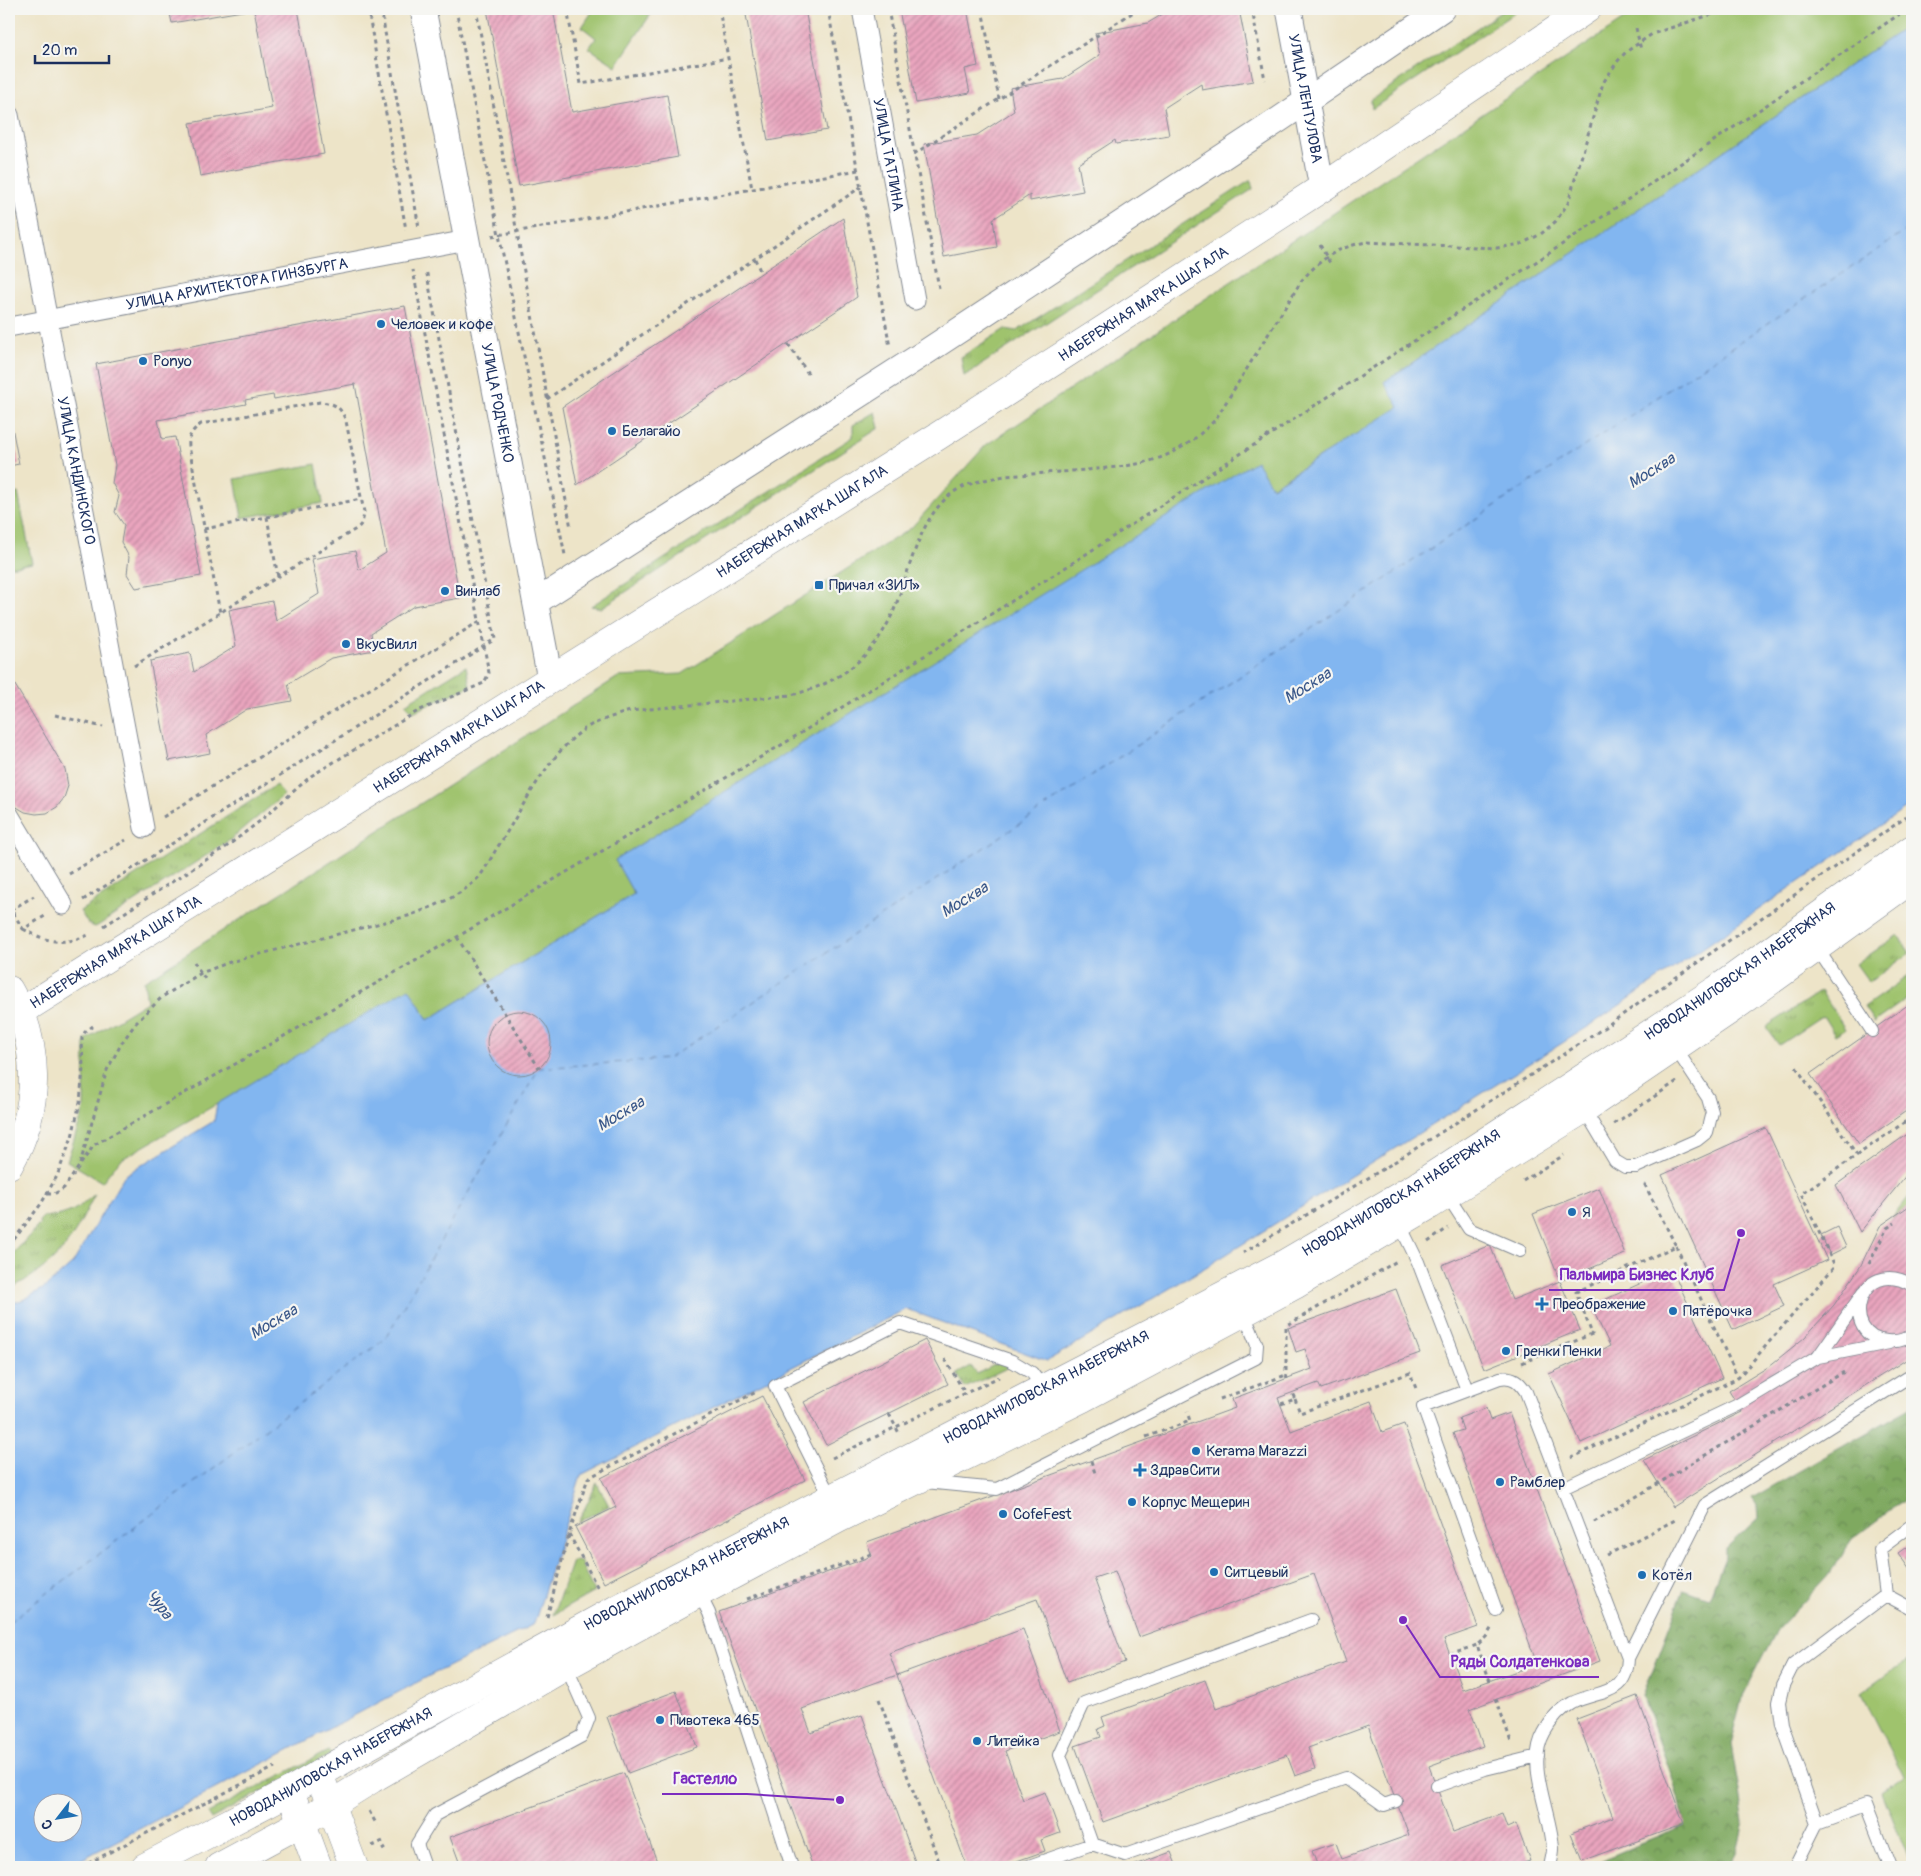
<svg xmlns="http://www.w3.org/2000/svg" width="1921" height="1876" viewBox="0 0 1921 1876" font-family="Pangolin,sans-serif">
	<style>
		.grass { fill: url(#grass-tufts); stroke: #5d7966 }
		.forest { fill: url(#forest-crowns); stroke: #4d6c5f }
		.park { fill: #9fc36d; stroke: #5d7966 }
		.water { fill: #82b6f0; stroke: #4e72a7; fill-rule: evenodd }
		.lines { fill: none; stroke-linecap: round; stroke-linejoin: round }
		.ferry { stroke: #3a588a; stroke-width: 1; stroke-dasharray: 6 5; stroke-linecap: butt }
		.building { fill: url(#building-hatch) }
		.service-casing { stroke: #848a93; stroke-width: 14 }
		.pedestrian-casing { stroke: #848a93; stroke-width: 21 }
		.minor-casing { stroke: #848a93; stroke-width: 27 }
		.tertiary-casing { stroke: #848a93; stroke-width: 29 }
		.secondary-casing { stroke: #848a93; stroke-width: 29 }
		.path { stroke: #848a93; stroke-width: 3; stroke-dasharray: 4 4; stroke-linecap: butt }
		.service { stroke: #fff; stroke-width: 12 }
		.pedestrian { stroke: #fff; stroke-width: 19 }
		.minor { stroke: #fff; stroke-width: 25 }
		.tertiary { stroke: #fff; stroke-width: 28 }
		.secondary { stroke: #fff; stroke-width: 28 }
		.poi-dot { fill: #1f6fb2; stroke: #f6f6f2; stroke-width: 2 }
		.labels { text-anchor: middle; stroke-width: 4.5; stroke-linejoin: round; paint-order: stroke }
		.street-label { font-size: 15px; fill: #1b2f5e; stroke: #f6f6f2 }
		.poi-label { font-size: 15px; fill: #1b2f5e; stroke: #f6f6f2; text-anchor: start }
		.water-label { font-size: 16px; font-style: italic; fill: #3a588a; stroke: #f6f6f2 }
		.leader { fill: none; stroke: #7b2cbf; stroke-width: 2 }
		.callout-dot { fill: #7b2cbf; stroke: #f6f6f2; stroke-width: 2 }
		.callout-label { font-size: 16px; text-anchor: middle; font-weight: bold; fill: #7b2cbf; stroke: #f6f6f2; stroke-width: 4.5; stroke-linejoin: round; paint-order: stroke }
	</style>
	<defs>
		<pattern id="grass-tufts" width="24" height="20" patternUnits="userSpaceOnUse" patternTransform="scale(1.25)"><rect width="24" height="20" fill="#9fc36d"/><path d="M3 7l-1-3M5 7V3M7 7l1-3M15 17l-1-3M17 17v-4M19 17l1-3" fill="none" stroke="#819f5d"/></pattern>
		<pattern id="forest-crowns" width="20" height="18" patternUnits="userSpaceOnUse" patternTransform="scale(1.25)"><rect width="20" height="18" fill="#7fa960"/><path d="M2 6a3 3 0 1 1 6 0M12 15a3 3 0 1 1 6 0" fill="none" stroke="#678a52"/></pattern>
		<pattern id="building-hatch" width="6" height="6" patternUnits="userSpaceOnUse" patternTransform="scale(1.25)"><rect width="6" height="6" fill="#eaa5be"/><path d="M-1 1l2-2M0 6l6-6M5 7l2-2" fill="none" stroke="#bd879e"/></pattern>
	</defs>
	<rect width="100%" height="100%" fill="#f6f6f2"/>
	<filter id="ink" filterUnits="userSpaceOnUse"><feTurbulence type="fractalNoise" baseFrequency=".02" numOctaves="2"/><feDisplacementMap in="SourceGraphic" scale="10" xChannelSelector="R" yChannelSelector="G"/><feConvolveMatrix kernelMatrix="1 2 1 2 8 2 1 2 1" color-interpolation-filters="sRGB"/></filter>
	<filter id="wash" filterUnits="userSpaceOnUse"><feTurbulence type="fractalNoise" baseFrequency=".0096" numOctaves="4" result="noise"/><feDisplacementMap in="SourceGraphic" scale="20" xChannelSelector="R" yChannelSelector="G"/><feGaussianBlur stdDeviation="1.12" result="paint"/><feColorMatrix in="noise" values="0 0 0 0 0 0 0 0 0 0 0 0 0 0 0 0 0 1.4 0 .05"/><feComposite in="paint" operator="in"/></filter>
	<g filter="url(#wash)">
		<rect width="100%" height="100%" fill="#ede4c8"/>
		<path class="grass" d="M1505,9H1520L1372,109L1371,100Z
			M1251,180L1253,189L964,376L961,357L1005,329L1017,331Z
			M875,412L879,428L601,608L591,606L853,437V425Z
			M466,666L470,686L413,712L405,704Z
			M276,785L284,795L230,840L99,925L95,927L88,924L80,911Z
			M1898,935L1910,953L1869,982L1856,964Z
			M1912,973V995L1874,1022L1864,1007Z
			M1821,991L1845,1029L1835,1035L1823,1016L1779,1045L1766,1027Z
			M1912,1193V1204L1891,1219Z
			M95,1194C86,1211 78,1230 66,1245C52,1264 30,1279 9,1289V1258L40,1224L39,1221L43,1217C68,1216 76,1210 95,1194Z
			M1000,1362L1011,1366L965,1388L957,1374L971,1366L977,1374Z
			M597,1483L609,1506L578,1522Z
			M572,1561H580L594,1592L553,1615Z
			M328,1751L332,1754L211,1819L208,1813Z"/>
		<path class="forest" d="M1912,1407V1494L1852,1539L1827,1577L1777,1630L1744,1694L1731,1744L1744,1822L1737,1851L1727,1867H1592C1620,1848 1655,1842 1683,1824C1679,1790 1665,1759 1654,1728C1650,1716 1645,1707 1643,1695L1684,1589L1709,1598L1726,1555V1548L1759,1517L1758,1507L1752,1498Z"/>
		<path class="park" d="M588,9H643L651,14L616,66L589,48L596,38L582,27L592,12Z
			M1640,9H1912V23L1384,382L1400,407L1271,487L1256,462L615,860L634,894L428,1020L409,989L217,1104L122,1159L113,1168L102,1182L67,1161L84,1109L85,1040L147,1002L144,981L618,677L682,674L911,528L986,445Z
			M316,464L323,503L242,518L235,479Z
			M18,493L32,563L9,567V495Z
			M1912,1657V1867L1882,1792L1904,1777L1862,1693Z"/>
		<path class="water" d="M1912,23V804L1591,1025L1211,1264L1047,1361L906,1309L581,1475L534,1624L431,1675L67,1867H9V1304L25,1299L46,1287L73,1263L124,1176L214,1121L217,1104L409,988L428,1020L634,894L615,860L1256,461L1272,487L1399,407L1384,382ZM42,1804H72V1834H42Z"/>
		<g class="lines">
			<path class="ferry" d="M9,1622L385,1339L539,1068L668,1059L1912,227"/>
		</g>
		<g id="blocks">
			<path class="building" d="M169,9H248V10L172,23Z
				M254,9H298L324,154L200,176L190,123L272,108Z
				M487,9H553L572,112L667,95L678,157L519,186Z
				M745,9H805L827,130L768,141Z
				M899,9H967L978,66L965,69L970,93L916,103Z
				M1171,9H1239L1253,81L1202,90L1201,84L1164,108L1169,135L1116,144L1115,140L1078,164L1083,191L1030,201V195L993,219L997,247L944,257L924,144L977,135L1014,111L1010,88L1063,79L1100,55L1095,33L1148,23Z
				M843,218L857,297L577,485L562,407Z
				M405,306L460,598L414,606L371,633L374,650L331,658L288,684L292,701L247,709L206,735L210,753L169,761L150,661L190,653L194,672L236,646L229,610L272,601L276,621L319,594L312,559L355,551L359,570L386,553L355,384L274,399L273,395L245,400L246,404L158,420L162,439L175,437L201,576L136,588L127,574L129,557L121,542L124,525L115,512L119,496L112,483L115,465L96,364Z
				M10,416L19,464L9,466V417Z
				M9,675L65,769L68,786L64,798L57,807L47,813L36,814L25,812L15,806L9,797Z
				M1912,1002V1107L1859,1144L1810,1074Z
				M487 1043a32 32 0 1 1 64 0a32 32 0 1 1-64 0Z
				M1766,1128L1827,1260L1774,1284L1784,1306L1733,1330L1662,1175Z
				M1906,1135L1912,1140V1168L1860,1232L1836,1185Z
				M1599,1188L1625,1254L1560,1281L1580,1330L1484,1369L1442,1265L1490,1245L1512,1300L1560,1281L1533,1214Z
				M1912,1204V1356L1673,1507L1644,1460L1742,1412L1729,1391L1768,1367L1804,1338L1834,1305L1860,1267L1880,1226Z
				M1837,1227L1846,1247L1830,1255L1821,1235Z
				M1672,1269L1722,1378L1581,1443L1549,1374L1610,1346L1591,1306Z
				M1396,1289L1420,1353L1321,1389L1318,1383L1278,1398L1291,1431L1371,1401L1382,1432L1404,1424L1478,1627L1444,1639L1463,1690L1537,1664L1453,1433L1463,1430L1459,1418L1486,1408L1490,1420L1509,1413L1600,1661L1470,1709L1483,1746L1429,1766L1453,1832L1502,1814L1507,1828L1516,1824L1530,1861L1520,1864L1521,1867H1318L1312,1851L1336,1843L1342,1859L1409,1835L1368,1726L1308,1748L1315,1769L1295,1776L1287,1755L1103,1822L1075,1746L1101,1737L1098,1729L1105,1726L1102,1717L1205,1680L1216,1709L1346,1662L1314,1574L1139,1637L1115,1571L1094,1578L1125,1662L1067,1683L1037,1599L889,1653L897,1675L802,1709L811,1733L862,1715L917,1867H813L719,1612L872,1556L867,1542L1235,1408L1232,1399L1312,1369L1305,1349L1296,1352L1288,1328Z
				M925,1340L948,1384L826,1445L804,1402Z
				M762,1396L805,1480L604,1583L575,1527L616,1507L601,1478Z
				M1912,1543V1573L1898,1553Z
				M1023,1629L1060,1731L1005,1751L1023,1800L1045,1792L1060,1833L1041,1840L1045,1851L1000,1867H967L897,1675Z
				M676,1691L697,1747L628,1773L607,1717Z
				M1637,1696L1684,1824L1582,1861L1571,1833L1613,1817L1577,1719Z
				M624,1773L659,1867H461L450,1837Z
				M1171,1852L1177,1867H1130Z"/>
		</g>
	</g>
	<g filter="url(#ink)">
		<use href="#blocks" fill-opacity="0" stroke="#848a93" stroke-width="1"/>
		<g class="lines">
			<g class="service-casing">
				<path id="service" d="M1815,945L1872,1031
					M1584,1109L1615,1161L1625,1167H1636L1697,1140L1707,1132L1712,1112L1708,1098L1674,1046
					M1447,1195L1469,1229L1520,1251
					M1398,1221L1418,1262L1467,1390
					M1912,1285C1858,1254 1838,1337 1887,1341C1896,1342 1906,1340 1912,1333
					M1818,1357L1889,1343
					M925,1482L997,1489L1256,1358L1257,1345L1242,1309
					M1563,1488L1738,1405L1818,1357L1863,1293
					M831,1498L775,1386L900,1323L1012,1361L1032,1373L1043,1388
					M699,1593L709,1613L792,1867
					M1886,1595L1880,1549L1912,1525
					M1496,1610L1423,1407L1500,1378C1513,1376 1519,1381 1526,1392L1628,1658C1627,1696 1599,1690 1572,1703C1559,1710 1551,1720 1544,1733C1525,1766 1552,1814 1553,1849C1553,1854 1551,1861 1550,1867
					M1628,1658L1705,1505L1912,1375
					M1437,1786L1485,1769L1538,1756
					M1817,1823L1782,1724L1779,1702L1783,1685L1793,1665L1886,1595L1912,1609
					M1092,1844L1060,1755L1084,1703L1311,1620
					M425,1867L417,1844L435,1815L582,1736L589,1718L566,1666
					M1026,1867L1092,1844L1125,1855L1346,1778L1384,1805L1396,1801
					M1795,1867L1817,1823L1866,1805L1890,1867"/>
			</g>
			<g class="pedestrian-casing">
				<g id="pedestrian">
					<path id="s1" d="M862,9L915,300"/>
					<path id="s2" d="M9,115L144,828"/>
					<path id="s3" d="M9,327L467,240"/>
					<path d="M9,815L63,905"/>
				</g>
			</g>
			<g class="minor-casing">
				<g id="minor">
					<path id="s4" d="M423,9L550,679"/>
					<path id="s5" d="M1289,9L1322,188"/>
					<path d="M536,602L926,352L1280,119L1442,9"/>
				</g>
			</g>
			<g class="tertiary-casing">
				<path id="tertiary" d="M9,990L21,1012
					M319,1774L354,1867
					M290,1791L318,1867"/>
			</g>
			<g class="secondary-casing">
				<g id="secondary">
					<path id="s6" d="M9,1019L938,436L1109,326L1322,188L1587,9"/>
					<path d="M9,1165C37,1116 40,1065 21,1012"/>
					<path id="s7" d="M145,1867L290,1791L355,1753L615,1610L1282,1265L1417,1186L1571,1086L1716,990L1912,849"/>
					<path d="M219,1867L301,1823L372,1779L566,1666L699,1593L840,1518L1083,1398L1295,1285L1430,1205L1584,1109L1730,1010L1912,879"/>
				</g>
			</g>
			<path class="path" d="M368,9L406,230
				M381,9L419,228
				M456,9L499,235L565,555
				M476,9L571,528
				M567,9L581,84L728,58
				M719,9L752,189
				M828,9L890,347
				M888,9L939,288
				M982,9L999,99
				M1252,9L1265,80
				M1636,28L1641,50
				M914,154L1138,9
				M492,236L858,170
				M1320,245L1331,265
				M755,259L761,273
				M788,344L809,375
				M547,399L861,187
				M267,517L361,499
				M204,529L267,517L278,577
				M134,666C208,620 282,574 356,529C363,524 363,520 364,512L346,421C340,406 336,404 320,402L201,424C192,431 188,435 189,446L220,613
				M55,715L103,727
				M163,817L480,621
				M69,874L126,840
				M83,900L495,639L426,269
				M9,906L23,929L45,916
				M11,910L34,896
				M104,926L226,847L260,821L311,776L418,711L484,683L489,673L413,270
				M23,929C50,943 62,946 91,934
				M457,937L539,1068
				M194,962L205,979
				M1796,1067L1857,1155
				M1614,1124L1677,1081
				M80,1164L107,1070L123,1041L136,1023L162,997L201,973L230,962L408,916C432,907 460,897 478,878C487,868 493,853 501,842C524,805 552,747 591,725C604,719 617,715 630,711L791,695C835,685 869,661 890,619C899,600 905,578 912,558C921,534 930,511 951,494C965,483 987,479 1005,476C1032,474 1059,472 1086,470C1142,465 1173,463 1215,420L1302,280C1322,258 1336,248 1366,242L1497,248L1521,244L1541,234L1556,221L1568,203L1603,83L1617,62L1626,52L1652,34L1728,9
				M1523,1181L1564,1155
				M47,1194H54L64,1188L94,1145L457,937L788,741L1060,571L1548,254L1907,9
				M1428,1242L1448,1228
				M9,1246L41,1204L57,1176L72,1137L80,1102L83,1068L82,1038L85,1032L93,1026
				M1676,1246L1738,1378
				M1243,1253L1388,1166L1592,1036L1912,813
				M1869,1264L1887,1228L1895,1223
				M945,1359L965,1393
				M1522,1363L1592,1334L1576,1292L1676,1246L1644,1183
				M1287,1379L1286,1375V1326L1397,1261
				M1220,1399L1286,1375
				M1295,1399L1300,1413L1410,1373L1417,1391
				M1281,1404L1295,1399L1292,1393
				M889,1414L900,1435
				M1146,1437L1190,1421L1187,1412
				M832,1458L999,1377
				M1571,1458L1738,1378L1835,1266L1801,1194L1912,1117
				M1091,1461L1095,1473
				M1594,1522L1844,1372
				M569,1534L599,1590
				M1607,1555L1677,1519
				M747,1599L871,1554
				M547,1617L569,1534L588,1478L758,1391
				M1450,1655L1477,1645
				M1490,1681L1477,1645L1486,1637L1492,1627
				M879,1699L941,1867
				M1496,1699L1512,1744
				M369,1811L377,1825
				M372,1846L383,1841
				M382,1850L385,1848
				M81,1867L275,1767"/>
			<use href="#service" class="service"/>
			<use href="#pedestrian" class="pedestrian"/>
			<use href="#minor" class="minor"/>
			<use href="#tertiary" class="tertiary"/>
			<use href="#secondary" class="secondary"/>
		</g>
	</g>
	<g class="poi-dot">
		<circle cx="381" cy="324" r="5"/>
		<circle cx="143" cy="361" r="5"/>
		<circle cx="612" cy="431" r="5"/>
		<rect x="814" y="580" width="10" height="10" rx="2.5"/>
		<circle cx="445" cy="591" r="5"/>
		<circle cx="346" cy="644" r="5"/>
		<circle cx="1572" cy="1212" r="5"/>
		<path d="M1539.5 1296.5h5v5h5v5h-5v5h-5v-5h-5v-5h5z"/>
		<circle cx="1673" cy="1311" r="5"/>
		<circle cx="1506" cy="1351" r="5"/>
		<circle cx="1196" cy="1451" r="5"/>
		<path d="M1137.5 1462.5h5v5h5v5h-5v5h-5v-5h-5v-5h5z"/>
		<circle cx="1500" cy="1482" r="5"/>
		<circle cx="1132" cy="1502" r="5"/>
		<circle cx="1003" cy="1514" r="5"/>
		<circle cx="1214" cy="1572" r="5"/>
		<circle cx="1642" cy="1575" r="5"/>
		<circle cx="660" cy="1720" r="5"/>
		<circle cx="977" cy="1741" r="5"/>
	</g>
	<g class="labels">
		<g class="street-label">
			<text dy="5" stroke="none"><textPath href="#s5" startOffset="91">УЛИЦА ЛЕНТУЛОВА</textPath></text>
			<text dy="5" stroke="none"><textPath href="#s1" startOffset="148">УЛИЦА ТАТЛИНА</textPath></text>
			<text dy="5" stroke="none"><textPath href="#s3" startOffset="232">УЛИЦА АРХИТЕКТОРА ГИНЗБУРГА</textPath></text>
			<text dy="5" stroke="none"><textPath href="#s6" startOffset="1341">НАБЕРЕЖНАЯ МАРКА ШАГАЛА</textPath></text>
			<text dy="5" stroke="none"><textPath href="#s4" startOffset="401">УЛИЦА РОДЧЕНКО</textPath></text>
			<text dy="5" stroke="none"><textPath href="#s2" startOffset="362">УЛИЦА КАНДИНСКОГО</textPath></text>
			<text dy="5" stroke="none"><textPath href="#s6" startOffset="936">НАБЕРЕЖНАЯ МАРКА ШАГАЛА</textPath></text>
			<text dy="5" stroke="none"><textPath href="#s6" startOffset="531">НАБЕРЕЖНАЯ МАРКА ШАГАЛА</textPath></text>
			<text dy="5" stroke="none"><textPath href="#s6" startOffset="126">НАБЕРЕЖНАЯ МАРКА ШАГАЛА</textPath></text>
			<text dy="5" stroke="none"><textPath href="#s7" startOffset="1831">НОВОДАНИЛОВСКАЯ НАБЕРЕЖНАЯ</textPath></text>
			<text dy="5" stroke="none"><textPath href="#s7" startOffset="1426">НОВОДАНИЛОВСКАЯ НАБЕРЕЖНАЯ</textPath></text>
			<text dy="5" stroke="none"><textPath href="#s7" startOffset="1021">НОВОДАНИЛОВСКАЯ НАБЕРЕЖНАЯ</textPath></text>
			<text dy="5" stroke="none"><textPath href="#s7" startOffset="616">НОВОДАНИЛОВСКАЯ НАБЕРЕЖНАЯ</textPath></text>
			<text dy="5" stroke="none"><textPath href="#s7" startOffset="211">НОВОДАНИЛОВСКАЯ НАБЕРЕЖНАЯ</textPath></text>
		</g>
		<g class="poi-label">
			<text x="391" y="329">Человек и кофе</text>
			<text x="153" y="366">Ponyo</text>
			<text x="622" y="436">Белагайо</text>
			<text x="829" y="590">Причал «ЗИЛ»</text>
			<text x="455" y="596">Винлаб</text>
			<text x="356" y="649">ВкусВилл</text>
			<text x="1582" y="1217">Я</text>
			<text x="1553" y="1309">Преображение</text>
			<text x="1683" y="1316">Пятёрочка</text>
			<text x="1516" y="1356">Гренки Пенки</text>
			<text x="1206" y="1456">Kerama Marazzi</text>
			<text x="1150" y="1475">ЗдравСити</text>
			<text x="1510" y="1487">Рамблер</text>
			<text x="1142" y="1507">Корпус Мещерин</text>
			<text x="1013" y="1519">CofeFest</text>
			<text x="1224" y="1577">Ситцевый</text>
			<text x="1652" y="1580">Котёл</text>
			<text x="670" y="1725">Пивотека 465</text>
			<text x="987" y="1746">Литейка</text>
		</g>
		<g class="water-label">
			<text transform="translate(1651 470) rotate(-32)" y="6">Москва</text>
			<text transform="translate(1307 685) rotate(-32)" y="6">Москва</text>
			<text transform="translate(964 899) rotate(-32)" y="6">Москва</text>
			<text transform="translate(620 1113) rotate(-31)" y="6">Москва</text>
			<text transform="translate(273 1321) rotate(-31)" y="6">Москва</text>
			<text transform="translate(160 1604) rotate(52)" y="6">Чура</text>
		</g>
	</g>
	<path class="leader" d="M1741 1233L1724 1290H1549M1403 1620L1440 1677H1599M840 1800L747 1794H662"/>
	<g class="callout-dot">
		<circle cx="1741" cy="1233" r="5"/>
		<circle cx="1403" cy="1620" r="5"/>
		<circle cx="840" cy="1800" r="5"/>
	</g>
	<g class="callout-label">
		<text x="1637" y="1280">Пальмира Бизнес Клуб</text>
		<text x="1520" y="1667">Ряды Солдатенкова</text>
		<text x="705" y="1784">Гастелло</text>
	</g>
	<rect width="1921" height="1876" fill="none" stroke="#f6f6f2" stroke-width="30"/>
	<g transform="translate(58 1818) rotate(239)"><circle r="24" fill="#f6f6f2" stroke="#9ea6b7"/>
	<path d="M0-4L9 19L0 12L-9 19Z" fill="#1f6fb2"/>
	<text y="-8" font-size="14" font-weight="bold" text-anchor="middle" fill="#1b2f5e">С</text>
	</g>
	<path d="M35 55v8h74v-8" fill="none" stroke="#1b2f5e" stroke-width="2.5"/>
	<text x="42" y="55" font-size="15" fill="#1b2f5e" stroke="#f6f6f2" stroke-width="4" paint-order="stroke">20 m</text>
</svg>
